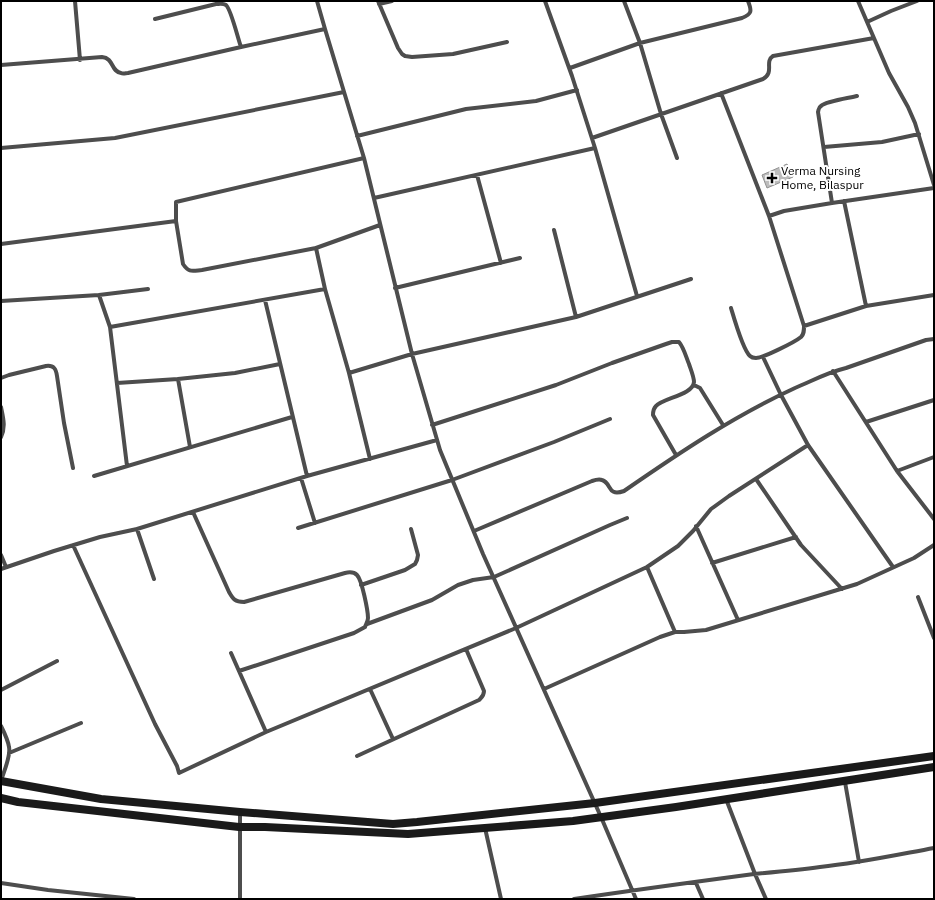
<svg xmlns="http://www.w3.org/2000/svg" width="935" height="900" viewBox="0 0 935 900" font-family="'IBM Plex Sans',sans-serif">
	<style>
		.building { fill: #bdbdbd; stroke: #919191 }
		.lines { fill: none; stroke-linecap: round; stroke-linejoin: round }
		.street { stroke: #4d4d4d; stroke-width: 4 }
		.secondary { stroke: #1a1a1a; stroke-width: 8 }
		.poi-dot { fill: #000; stroke: #fff; stroke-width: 1.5 }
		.labels { text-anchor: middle; stroke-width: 4; stroke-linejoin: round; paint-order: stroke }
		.poi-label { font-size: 12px; fill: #000; stroke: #fff; text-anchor: start }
	</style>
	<rect width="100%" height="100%" fill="#fff"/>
	<path class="building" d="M787,164L793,177L767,188L762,175Z"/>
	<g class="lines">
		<path class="street" d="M75,1L80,60
			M317,1L325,29L364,158L412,354L440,450L483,554L601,817L636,899
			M378,1L398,48L402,54L405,56L412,57L453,54L507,42
			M545,1L572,76L595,148L637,296
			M624,1L640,43L661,114L677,158
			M858,1L889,73L908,107L915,123L934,185
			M379,4L392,1
			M155,19L216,4C219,4 223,3 226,5C231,9 238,39 241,47
			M867,22L891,11L917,1
			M1,65L102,57C114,58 111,72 121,73C123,74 126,73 128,73L241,47L325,29
			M570,68L640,43L742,18C752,14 752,11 748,1
			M721,93L769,216L804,326C804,331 804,334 801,337C795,342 763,358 756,358C753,358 752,358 750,356C743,350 734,318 731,308
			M357,136L466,109L536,101L577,90
			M592,138L763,79C775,72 764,62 773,56L874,38
			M824,147L882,142L919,134
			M1,148L115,138L344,92
			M477,175L501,263
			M374,198L595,148
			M844,201L866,306
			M832,203L818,112C819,109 818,108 821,106C826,101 849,98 857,96
			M769,216L784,211L832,203L934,188
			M176,221L183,264C189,273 192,271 202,270L316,248
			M554,230L576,317
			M1,244L176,221V202L364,158
			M395,288L520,258
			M325,289L349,373L412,354L576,317L691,279
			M99,295L148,289
			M265,300L307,476
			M1,301L99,295L110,327L325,289L316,248L380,225
			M804,326L866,306L934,295
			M110,327L127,466
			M763,357L781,395L808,445L893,567
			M833,371L897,471L934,519
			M349,373L370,459
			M1,378L9,375L46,366C54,365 56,369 57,376L64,423L73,468
			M178,379L190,447
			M117,383L178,379L235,373L280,364
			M694,385L700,388L723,425
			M1,407C3,417 6,427 1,437
			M866,422L934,400
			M432,425L556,385L612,363L666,344L672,342H679C684,348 686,357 689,364C691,370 694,377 694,382C693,395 663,398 656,406C653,409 653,412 653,415L676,455
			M897,471L934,457
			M94,476L292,417
			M301,478L315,523
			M756,479L801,545L842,589
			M193,512L229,592C233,599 235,602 244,602L345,573C349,572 354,572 357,575C362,580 368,611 368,618C368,621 366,624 365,627L354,633L239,671
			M696,526L738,620
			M298,528L452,480L554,442L610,419
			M137,529L154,579
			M474,531L592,481C595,480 599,479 602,480C612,483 607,497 624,491C679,453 734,416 795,388C812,381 828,372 846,368L926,340L934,339
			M73,545L155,724L177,766L179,773L266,732L516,628L647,567L678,546L693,531L711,509L729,496L808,445
			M1,555L6,567
			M712,563L796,537
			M647,567L675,632
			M1,569L54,551L100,537L137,529L307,476L437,440
			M361,585L405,570L415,564L417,560L418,555L411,529
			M918,597L934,638
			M367,624L432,600L458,585L473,580L494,577L610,525L627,518
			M231,653L266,732
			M370,689L393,739
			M544,689L660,637L675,632H684L706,630L857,584L914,558L934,545
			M1,690L57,661
			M1,726C4,732 8,740 9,747C11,756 4,771 1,781
			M9,753L81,723
			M357,756L479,700C482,697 484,696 484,691L466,649
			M845,782L859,862
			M726,799L755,874L766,899
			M485,828L501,899
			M1,883L48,890L134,899
			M696,883L703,899
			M240,899V812
			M574,899C634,890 694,882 754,874C776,872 798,870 820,867C859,863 896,855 934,848"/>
		<path class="secondary" d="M1,781L101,799L240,812L393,824L417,822L595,803L934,756
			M1,798L18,802L239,827H265L408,834L573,821L676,807L934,767"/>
	</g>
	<path class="poi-dot" d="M770 172h4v4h4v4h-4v4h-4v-4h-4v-4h4z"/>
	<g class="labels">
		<g class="poi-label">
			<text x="781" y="175">Verma Nursing<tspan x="781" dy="14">Home, Bilaspur</tspan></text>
		</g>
	</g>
	<rect width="935" height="900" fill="none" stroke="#000000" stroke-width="4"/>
</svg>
